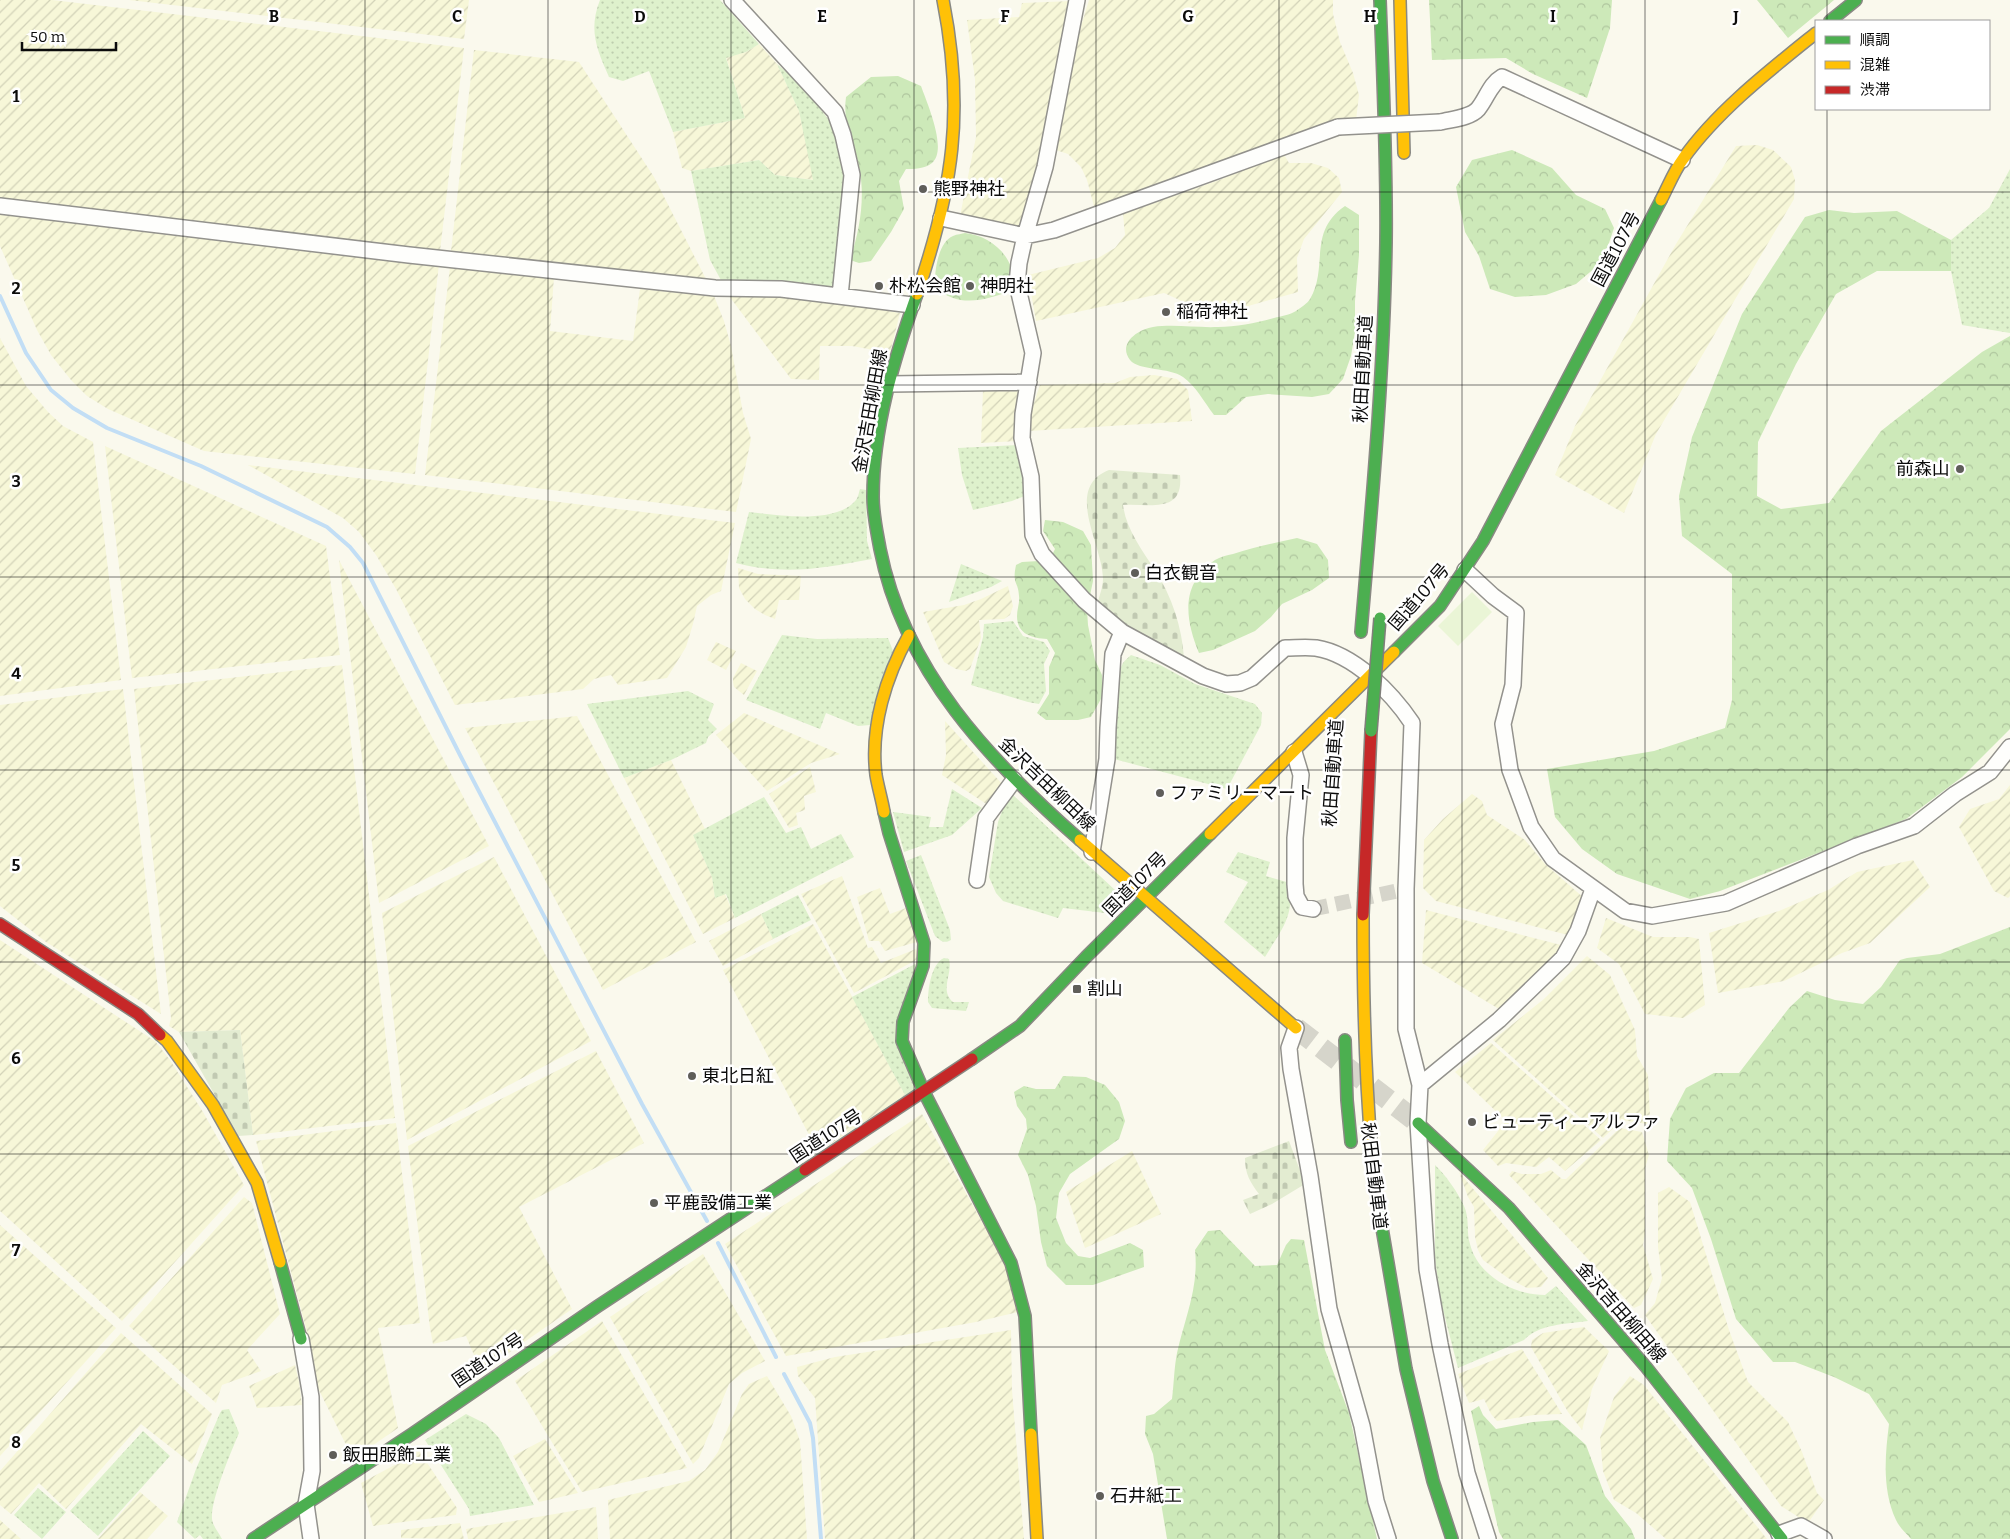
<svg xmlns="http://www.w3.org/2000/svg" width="2010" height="1539" viewBox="0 0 2010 1539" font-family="Bitter,'Noto Sans JP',serif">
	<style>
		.farmland { fill: url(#farmland-furrows) }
		.grass { fill: url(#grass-dots) }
		.forest { fill: url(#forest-crowns) }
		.cemetery { fill: url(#cemetery-stones) }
		.pitch { fill: #eaf5d6 }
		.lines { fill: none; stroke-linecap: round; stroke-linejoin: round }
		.stream { stroke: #c2def5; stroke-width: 4 }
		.street-tunnel { stroke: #d6d5cb; stroke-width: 15; stroke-dasharray: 15 8; stroke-linecap: butt }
		.secondary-tunnel { stroke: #d6d5cb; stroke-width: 21; stroke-dasharray: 21 11; stroke-linecap: butt }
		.street-casing { stroke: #93928d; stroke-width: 18 }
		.fast-casing { stroke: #898983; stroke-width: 14 }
		.slow-casing { stroke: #898983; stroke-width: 14 }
		.jam-casing { stroke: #898983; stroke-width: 14 }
		.street { stroke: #fefefc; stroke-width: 15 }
		.fast { stroke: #4caf50; stroke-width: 11 }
		.slow { stroke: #ffc107; stroke-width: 11 }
		.jam { stroke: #c62828; stroke-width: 11 }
		.street-bridge-casing { stroke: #93928d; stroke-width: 18; stroke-linecap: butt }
		.fast-bridge-casing { stroke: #807f7a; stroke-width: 14; stroke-linecap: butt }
		.street-bridge { stroke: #fefefc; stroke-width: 15 }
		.fast-bridge { stroke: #4caf50; stroke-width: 11 }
		.grid { fill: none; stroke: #0b0b0b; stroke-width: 1; stroke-opacity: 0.55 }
		.poi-dot { fill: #5f5e5a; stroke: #fff; stroke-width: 2 }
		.labels { text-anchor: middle; stroke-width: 5; stroke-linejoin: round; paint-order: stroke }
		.poi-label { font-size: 18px; fill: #0b0b0b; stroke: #fff; text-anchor: start }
		.street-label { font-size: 18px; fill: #0b0b0b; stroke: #fff }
		.grid-label { font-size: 16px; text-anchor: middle; font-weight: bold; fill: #0b0b0b; stroke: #fff; stroke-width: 5; stroke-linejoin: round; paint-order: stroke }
	</style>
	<defs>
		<pattern id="farmland-furrows" width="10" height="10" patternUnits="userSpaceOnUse" patternTransform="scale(1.25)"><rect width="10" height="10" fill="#f7f7d8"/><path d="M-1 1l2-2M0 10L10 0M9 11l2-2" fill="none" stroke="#d2d2b8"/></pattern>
		<pattern id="grass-dots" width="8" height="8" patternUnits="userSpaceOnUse" patternTransform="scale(1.25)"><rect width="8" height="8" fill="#def1cc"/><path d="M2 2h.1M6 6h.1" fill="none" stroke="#bdcdae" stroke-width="1.8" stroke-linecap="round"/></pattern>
		<pattern id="forest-crowns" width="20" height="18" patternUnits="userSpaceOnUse" patternTransform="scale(1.25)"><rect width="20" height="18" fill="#cde9b9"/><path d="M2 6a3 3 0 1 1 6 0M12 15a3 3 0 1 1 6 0" fill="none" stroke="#afc69e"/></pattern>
		<pattern id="cemetery-stones" width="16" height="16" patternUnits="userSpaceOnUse" patternTransform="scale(1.25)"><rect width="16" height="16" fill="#e3ecd1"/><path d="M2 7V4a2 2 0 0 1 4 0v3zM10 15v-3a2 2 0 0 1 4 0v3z" fill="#c1c9b2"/></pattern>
	</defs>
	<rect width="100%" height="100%" fill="#faf9ed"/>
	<path class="farmland" d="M0,0H52L464,48L440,251L5,202L0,200Z
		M129,0H469L464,39Z
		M1089,0H1333V14L1340,42L1353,73L1359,95L1356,120L1095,210L1087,180L1081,167L1068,154L1056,150L1078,36Z
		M1072,1L1047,137L1023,232L960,216L976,137L975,79L967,20L1019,17L1022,3Z
		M759,44L777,64L799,111L814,180L775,175L759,160L691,171L682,168L673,132L745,118L726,57L746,52Z
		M474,50L579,62L654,177L708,283L451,251Z
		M1757,145L1773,150L1791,167L1795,180L1794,199L1656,434L1624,513L1555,475L1575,426L1676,244L1736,146Z
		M1283,153L1289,163H1311L1328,168L1339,178L1342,192L1304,239L1297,258L1298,292L1188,323L1184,302L1164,293L1036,321L1028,275L1098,258L1115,248L1125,235L1123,214L1222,179Z
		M0,214L439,264L415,474L204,451L108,409L87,396L71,380L51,355L37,330L0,246Z
		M450,267L554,277L550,331L633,341L640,289L714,296L724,321L731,346L743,413L751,439L736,512L425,475Z
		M788,295L900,313L890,353L852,346H820L819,380L791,379L729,296Z
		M0,338L26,386L48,412L63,426L93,442L121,680L0,696Z
		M1154,375L1177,379L1188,390L1192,421L1029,431L1031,411L1040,385L1115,383L1130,377Z
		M1019,389L1016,419L1018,441L981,443L983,390Z
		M105,446L326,546L340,655L132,678Z
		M248,465L735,523L721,591L711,595L697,606L693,624L686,647L667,678L618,685L611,675L594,679L583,689L455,705L396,589L376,555L359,532L343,518Z
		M339,560L489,846L379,903Z
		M738,568L758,574L801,576L799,600H779L775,619L765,615L755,609L745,599L739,588Z
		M1008,586L1013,606L1010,615L1004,619L979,620L981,638L970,669L966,671L956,669L944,662L923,612L964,605L981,599Z
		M716,642L736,651L726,670L707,660Z
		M741,663L757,671L744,695L734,687L733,682V678Z
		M342,665L395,1118L253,1135L240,1030L179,1032L169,1026L171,1018L134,689Z
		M123,689L161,1014L46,942L0,906V705Z
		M744,713L840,754L811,763L767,791L716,735Z
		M577,716L696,942L603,990L465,728Z
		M945,721L1004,786L988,805L942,775L946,755Z
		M671,760L705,829L693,835L712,877L715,898L725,894L735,918L703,934L624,778Z
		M810,767L816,792L804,796L805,810L796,813L798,825L789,828L769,794Z
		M2010,785V896L2008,898L1994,891L1959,827L1970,809L1999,799Z
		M1472,794L1482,801L1487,815L1525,840L1545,864L1584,898L1568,935L1436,901L1423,888L1424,840L1443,819Z
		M494,857L591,1041L407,1140L382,913Z
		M1913,860L1930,887L1870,943L1842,953L1784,981L1718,993L1709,933L1779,911L1828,890L1857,872Z
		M842,876L868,948L872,947L881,963L916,949L920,958L854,993L801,894Z
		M880,888L890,914L906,908L917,942L885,951L879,941H869L857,897Z
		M1426,910L1561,945L1558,955L1499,1009L1422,963Z
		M761,914L773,939L723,966L709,941Z
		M1606,918L1653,937H1690L1699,939L1705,1005L1683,1018L1645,1014L1619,964L1597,948Z
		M813,924L905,1095L818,1152L723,970Z
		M0,940L155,1041L170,1060L203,1112L244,1185L122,1321L0,1211Z
		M1587,956L1610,975L1635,1030L1637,1056L1648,1075L1650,1117L1647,1124L1622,1120L1603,1138L1493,1040L1544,999Z
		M1491,1043L1601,1140L1565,1171L1549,1157L1536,1167L1506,1163L1498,1166L1483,1150L1506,1121L1455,1072Z
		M596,1051L644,1143L519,1207L572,1309L481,1372L466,1336L433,1344L430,1328L408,1146Z
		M922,1114L1006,1265L1018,1312L976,1322L786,1356L725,1244Z
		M396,1123L420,1323L378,1328L398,1428L353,1459L316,1384L307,1332L256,1141Z
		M1620,1128L1642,1132L1649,1155L1645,1168V1234L1643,1245L1653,1279L1641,1305L1634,1308L1509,1175L1512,1171L1522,1174H1541L1551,1170L1562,1179H1566Z
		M1132,1151L1161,1214L1085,1248L1066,1192Z
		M1459,1172L1548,1278L1541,1287L1527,1288L1508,1278L1483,1260L1478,1250L1475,1237L1474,1207L1468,1197Z
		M1669,1187L1690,1202L1729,1330L1748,1382L1788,1422L1802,1452L1817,1493L1824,1500L1808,1523L1781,1506L1645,1315L1655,1303L1662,1278L1658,1247V1193Z
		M244,1197L252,1203L280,1314L247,1350L261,1371L222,1385L216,1403L129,1326Z
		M0,1225L116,1328L0,1456Z
		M703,1254L765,1361L742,1373L729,1384L699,1458L693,1464L610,1317Z
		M602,1321L687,1468L582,1492L515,1381Z
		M1584,1327L1609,1351L1592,1389L1582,1430L1568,1412L1531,1347L1532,1340L1543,1333Z
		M1011,1330L1012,1390L1024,1539H825L815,1398L798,1376L797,1367L835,1357Z
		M121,1333L212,1414L192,1464L141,1424L66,1509L39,1483L11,1514L0,1505V1471Z
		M1522,1349L1562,1414L1534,1415L1497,1421L1491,1414L1484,1399L1469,1403L1458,1374Z
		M295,1365L299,1382L302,1405L257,1408L249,1386Z
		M767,1376L791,1416L800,1441L807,1539H610L608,1500L689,1481L705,1470L718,1452L742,1394L749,1384Z
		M1630,1376L1644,1385L1767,1539H1666L1636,1513L1614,1500L1603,1471L1600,1438L1614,1397Z
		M545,1439L578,1493L539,1502L513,1456Z
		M418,1449L457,1508L456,1515L373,1526L361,1483L404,1460Z
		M140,1492L168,1516L147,1539H98Z
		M596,1507L598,1539H468L466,1529Z
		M0,1520L21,1539H0Z
		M460,1523L464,1539L401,1538V1530Z"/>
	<path class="grass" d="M600,0H720L759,44L746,52L726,58L745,118L673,132L649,71L623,81L609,77C597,50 588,30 600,0Z
		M777,64L804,87L834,127L846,187L836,289L722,282L710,260L691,171L759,160L775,175L813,180L799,111Z
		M2010,169V333L1962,325L1951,271V240L1989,208Z
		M1018,445L1027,495L1012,501L973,510L962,475L958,448Z
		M860,489L866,490L867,541L872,559C823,568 786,576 736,563L749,512C775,515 836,525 856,500C858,498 859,492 860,489Z
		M961,564L1002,581L991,587L949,602Z
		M1013,621L1023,636L1044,642L1050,651L1044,664L1046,691L1039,704L1028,702L971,685L983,637L984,624Z
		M782,635L817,639L888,638L893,651L870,725L858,726L826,713L820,729L746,700Z
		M1131,655L1160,665L1195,684L1255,704L1262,713L1261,725L1227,789L1114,759C1114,740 1114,677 1123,663C1125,660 1129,657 1131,655Z
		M688,691L714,704L708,720L717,729L708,737L706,743L671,760L624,778L587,704Z
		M952,789L982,808L952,835L904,852L893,812L931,817L929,827H943Z
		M1013,795L1115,890L1120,906L1118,911L1105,913L1063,908L1058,918L1003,901L996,893L989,877L998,822L1004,806Z
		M764,797L786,833L801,827L811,849L841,834L854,857L735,918L726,894L715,898L712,877L693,835Z
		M1238,852L1270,862L1266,876L1290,883C1294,917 1282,929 1265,957L1224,922L1248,882L1226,872Z
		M921,855L950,930L951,940C944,944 941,941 935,936L906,861Z
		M798,895L811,920L773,939L761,914Z
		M944,958L949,959C953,975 939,989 953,1002H969L966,1011L932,1008L928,1002C928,989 931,964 944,958Z
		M917,963L898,1018L918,1089L905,1095L852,997Z
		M1435,1165C1447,1177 1457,1191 1464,1206C1470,1219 1466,1232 1470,1244C1478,1276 1514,1295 1545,1295L1556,1286L1588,1321C1566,1324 1539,1324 1524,1340L1458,1368L1440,1298L1435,1258Z
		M229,1409L239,1433C231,1452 211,1499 212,1518C212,1525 219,1533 222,1539H203L200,1535L195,1539L177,1522L196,1469L220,1413L222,1410Z
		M466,1414L486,1424L499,1438L534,1505L470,1516L469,1509L425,1440Z
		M143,1431L170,1456L98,1536L70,1511Z
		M38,1488L66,1512L42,1539L14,1515Z"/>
	<path class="forest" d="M1429,0H1612L1610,28L1587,98L1533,74L1506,58L1432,60Z
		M1757,0H1834L1788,38Z
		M898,76L921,86C927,103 948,150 932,163C925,169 913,169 906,169L899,181L904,209L891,232L871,261L859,263L850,260C859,232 865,202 860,172C856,144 842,126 846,97L871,77Z
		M1512,150L1552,168L1576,195L1605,209L1614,228L1603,261L1576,284L1546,295L1515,297L1490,289L1479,256L1465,232L1456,187L1472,160Z
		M1345,206L1359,215V255L1355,301V332L1351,356L1343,379L1329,394L1312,397L1268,394L1246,397L1226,415H1214C1204,402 1196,386 1183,377C1169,367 1139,371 1130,360C1117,343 1139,329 1153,327C1174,324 1197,328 1218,327C1236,327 1257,323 1274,318C1281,316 1290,315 1296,311C1300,308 1308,303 1310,299C1329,267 1307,232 1345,206Z
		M1829,210L1854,213L1897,211L1951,240V271H1877L1836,294L1796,364L1758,442L1757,496L1781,509L1829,503L1881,431L1982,352L2010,336V729L1962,777L1906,819L1720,891L1690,899L1617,874L1582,849L1555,817L1547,769L1654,751L1725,728L1732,700V574L1682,536L1679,496L1692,437L1742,314L1805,217Z
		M965,233C985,235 1004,248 1011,267C1013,273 1012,283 1013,290C986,300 959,309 935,287C934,273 938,242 953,236C957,234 962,234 965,233Z
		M1045,520L1063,522L1083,531L1091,545L1093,581L1087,610L1088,625L1095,660L1102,675V697L1091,717L1078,720H1046L1037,713L1049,694V667L1055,653L1047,639C1033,638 1017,635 1017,616C1017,609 1020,602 1019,596C1018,580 1012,585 1016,565L1022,562L1039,561L1051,557L1055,549L1043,531Z
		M1297,538L1317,544L1328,560L1329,578L1312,590L1282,604L1271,617L1255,631L1213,650L1199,653C1185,619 1180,584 1215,560C1220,557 1227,555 1233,554C1254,547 1275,543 1297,538Z
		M2010,927V1539H1911C1906,1533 1899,1527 1896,1520C1882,1490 1885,1456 1889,1424L1869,1394L1834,1377L1795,1362H1773L1736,1319L1711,1239L1692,1188L1667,1161L1670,1119L1686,1088L1714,1073H1739L1789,1008L1807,991L1835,1000L1863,1004L1881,987L1900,960L1907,958L1940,954Z
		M1063,1076L1086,1077L1105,1085L1119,1102L1125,1121L1119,1139L1070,1174L1059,1193L1056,1218L1066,1243L1078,1256L1090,1258L1130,1243L1143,1250L1144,1267L1093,1285H1066L1047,1266L1041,1242L1036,1206L1028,1175L1018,1155L1027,1129L1026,1119L1017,1106L1014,1092L1024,1086L1036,1089H1055Z
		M1220,1230L1255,1266L1277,1265L1286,1245L1291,1239L1304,1240L1325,1350L1349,1413L1377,1539H1167L1153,1454L1145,1434L1146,1416L1154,1414L1172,1399C1174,1384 1174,1368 1177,1353C1185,1317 1199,1288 1195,1250L1208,1231Z
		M1479,1406L1483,1415L1496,1429L1533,1422L1558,1420L1586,1445L1605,1496L1631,1529L1635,1539H1503L1499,1532L1471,1411Z"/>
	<path class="cemetery" d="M1109,470L1180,475C1184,515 1148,503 1123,505C1126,529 1142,550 1155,570C1172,597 1182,627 1184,658L1150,643L1097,605C1099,597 1103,587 1103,579C1103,545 1063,488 1109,470Z
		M240,1030L253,1135L238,1136L179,1032Z
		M1289,1141L1305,1184L1272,1204L1250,1214L1243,1200L1259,1194C1250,1182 1245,1174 1245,1158Z"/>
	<path class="pitch" d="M1472,592L1492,612L1458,646L1438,626Z"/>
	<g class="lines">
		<path class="stream" d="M0,296L26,353L51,390L73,408L107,428L201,466L327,527L350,547L363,563L460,755L642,1104L707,1221
			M718,1243L776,1357
			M784,1374L810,1423L813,1438L821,1539"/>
		<path class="street-tunnel" d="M1313,909L1406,889"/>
		<path class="secondary-tunnel" d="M1296,1028L1418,1123"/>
		<g class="street-casing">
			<path id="street" d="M732,0L835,112L843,135L852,175L840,296
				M1077,0L1045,167L1025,236L1019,263L1017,284L1033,353L1023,414L1022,438L1031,477L1033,535L1042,554L1084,600L1122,632L1203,676L1226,684L1240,683L1252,678L1285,648C1295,648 1306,647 1316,648C1354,654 1392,693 1412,723L1406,889V1029L1420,1085L1418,1123L1427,1269L1440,1344L1467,1473L1488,1539
				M1440,122C1452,119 1470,118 1478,109C1487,98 1490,84 1502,77L1682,160
				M0,206L409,255L715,288L781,289L912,305
				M941,218L1025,236L1054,230L1338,127
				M889,384L1029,382
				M1465,570L1493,596L1516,613L1513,685L1503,724L1510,770L1531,827L1553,859L1625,911L1652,916L1726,903L1857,846L1914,826L1955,794L1990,772L2010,747
				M1294,752L1301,775L1295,838V884L1296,896L1302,907L1313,909
				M1092,852L1107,759L1108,728L1113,654L1122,632
				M977,880L986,818L1014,780
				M1296,1028L1289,1048L1291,1069L1310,1176L1329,1309L1362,1426L1376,1501L1388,1539
				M1420,1085L1499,1020L1563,958L1578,931L1593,889
				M301,1339L311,1397L312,1471L306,1504L311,1539
				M1779,1534L1801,1526L1824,1539"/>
		</g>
		<g class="fast-casing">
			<path id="fast" d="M1830,21L1856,0
				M917,294C894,359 873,428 873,497C873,515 877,532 880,549C904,671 990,761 1080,840
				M1361,632C1372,502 1384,373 1386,242C1387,162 1383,81 1380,0
				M1394,652L1440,606L1483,541L1661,200
				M884,812L889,833L924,943L923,966L903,1022L902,1041L924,1092L1011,1263L1025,1316L1031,1434
				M1345,1040L1347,1100L1351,1142
				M972,1059L1020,1026L1086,957L1210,834
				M1418,1123L1509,1208L1646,1367L1782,1539
				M1372,1156L1374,1181L1406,1369L1433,1481L1452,1539
				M280,1262L301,1339
				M253,1539L412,1434L598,1306L805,1170"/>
		</g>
		<g class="slow-casing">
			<path id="slow" d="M1400,0L1404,153
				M1661,200C1668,187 1674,171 1683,159C1717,111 1770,70 1816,33
				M917,294C953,188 965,111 943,0
				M884,812C882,800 878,787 876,775C870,727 886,676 909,635
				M1210,834L1394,652
				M1080,840L1296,1028
				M1363,915C1363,996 1365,1076 1372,1156
				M160,1035L167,1041L213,1105L257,1183L280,1262
				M1031,1434L1037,1539"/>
		</g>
		<g class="jam-casing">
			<path id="jam" d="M1363,915L1371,731
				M0,924L138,1014L160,1035
				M805,1170L972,1059"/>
		</g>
		<use href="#street" class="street"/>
		<use href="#fast" class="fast"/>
		<use href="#slow" class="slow"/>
		<use href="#jam" class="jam"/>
		<g class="street-bridge-casing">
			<path id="street-bridge" d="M1338,127L1440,122"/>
		</g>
		<g class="fast-bridge-casing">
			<path id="fast-bridge" d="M1371,731L1380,618"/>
		</g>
		<use href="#street-bridge" class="street-bridge"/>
		<use href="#fast-bridge" class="fast-bridge"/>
	</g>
	<path class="grid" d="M183,0V1539M365,0V1539M548,0V1539M731,0V1539M914,0V1539M1096,0V1539M1279,0V1539M1462,0V1539M1645,0V1539M1827,0V21M1827,109V1539M0,192H2010M0,385H2010M0,577H2010M0,770H2010M0,962H2010M0,1154H2010M0,1347H2010"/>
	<g class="poi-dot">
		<circle cx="923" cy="189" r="5"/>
		<circle cx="879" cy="286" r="5"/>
		<circle cx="970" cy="286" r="5"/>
		<circle cx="1166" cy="312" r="5"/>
		<circle cx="1960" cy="469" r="5"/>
		<circle cx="1135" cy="573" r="5"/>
		<circle cx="1160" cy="793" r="5"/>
		<rect x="1072" y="984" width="10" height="10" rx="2.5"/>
		<circle cx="692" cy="1076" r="5"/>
		<circle cx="1472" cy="1122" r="5"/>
		<circle cx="654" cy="1203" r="5"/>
		<circle cx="333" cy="1455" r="5"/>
		<circle cx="1100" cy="1496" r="5"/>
	</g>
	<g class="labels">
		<g class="poi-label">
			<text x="933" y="195">熊野神社</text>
			<text x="889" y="292">朴松会館</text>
			<text x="980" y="292">神明社</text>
			<text x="1176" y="318">稲荷神社</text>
			<text x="1950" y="475" text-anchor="end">前森山</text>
			<text x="1145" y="579">白衣観音</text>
			<text x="1170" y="799">ファミリーマート</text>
			<text x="1087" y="995">割山</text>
			<text x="702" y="1082">東北日紅</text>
			<text x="1482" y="1128">ビューティーアルファ</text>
			<text x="664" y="1209">平鹿設備工業</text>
			<text x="343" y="1461">飯田服飾工業</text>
			<text x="1110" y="1502">石井紙工</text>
		</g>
		<g class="street-label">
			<text transform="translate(1616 249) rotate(-62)" y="6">国道107号</text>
			<text transform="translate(1363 369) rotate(-87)" y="6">秋田自動車道</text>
			<text transform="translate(870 411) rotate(-80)" y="6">金沢吉田柳田線</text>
			<text transform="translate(1419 597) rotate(-49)" y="6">国道107号</text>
			<text transform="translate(1333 773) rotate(-86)" y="6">秋田自動車道</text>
			<text transform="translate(1047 784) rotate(44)" y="6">金沢吉田柳田線</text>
			<text transform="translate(1135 884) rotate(-45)" y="6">国道107号</text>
			<text transform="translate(826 1136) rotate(-33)" y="6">国道107号</text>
			<text transform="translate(1374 1176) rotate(83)" y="6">秋田自動車道</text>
			<text transform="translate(1621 1312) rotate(49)" y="6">金沢吉田柳田線</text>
			<text transform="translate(488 1360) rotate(-34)" y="6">国道107号</text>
		</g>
	</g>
	<g class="grid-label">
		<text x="274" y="22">B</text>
		<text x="457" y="22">C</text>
		<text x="640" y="22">D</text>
		<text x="822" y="22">E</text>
		<text x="1005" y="22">F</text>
		<text x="1188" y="22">G</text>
		<text x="1370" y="22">H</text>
		<text x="1553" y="22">I</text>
		<text x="1736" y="22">J</text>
		<text x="16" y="102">1</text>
		<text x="16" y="294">2</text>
		<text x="16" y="487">3</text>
		<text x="16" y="679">4</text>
		<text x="16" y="871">5</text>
		<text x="16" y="1064">6</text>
		<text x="16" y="1256">7</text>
		<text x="16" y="1448">8</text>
	</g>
	<rect x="1815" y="20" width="175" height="90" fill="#ffffff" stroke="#9d9d9d"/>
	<rect x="1825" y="36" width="25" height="8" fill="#4caf50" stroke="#9d9d9d"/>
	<text x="1860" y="45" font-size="15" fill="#0b0b0b">順調</text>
	<rect x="1825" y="61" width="25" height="8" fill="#ffc107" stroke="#9d9d9d"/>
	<text x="1860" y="70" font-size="15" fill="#0b0b0b">混雑</text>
	<rect x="1825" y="86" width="25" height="8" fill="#c62828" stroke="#9d9d9d"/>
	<text x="1860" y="95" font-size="15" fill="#0b0b0b">渋滞</text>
	<path d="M22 42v8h94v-8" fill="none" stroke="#0b0b0b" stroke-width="2.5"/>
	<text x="30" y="42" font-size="15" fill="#0b0b0b" stroke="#ffffff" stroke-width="4" paint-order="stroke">50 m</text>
</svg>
